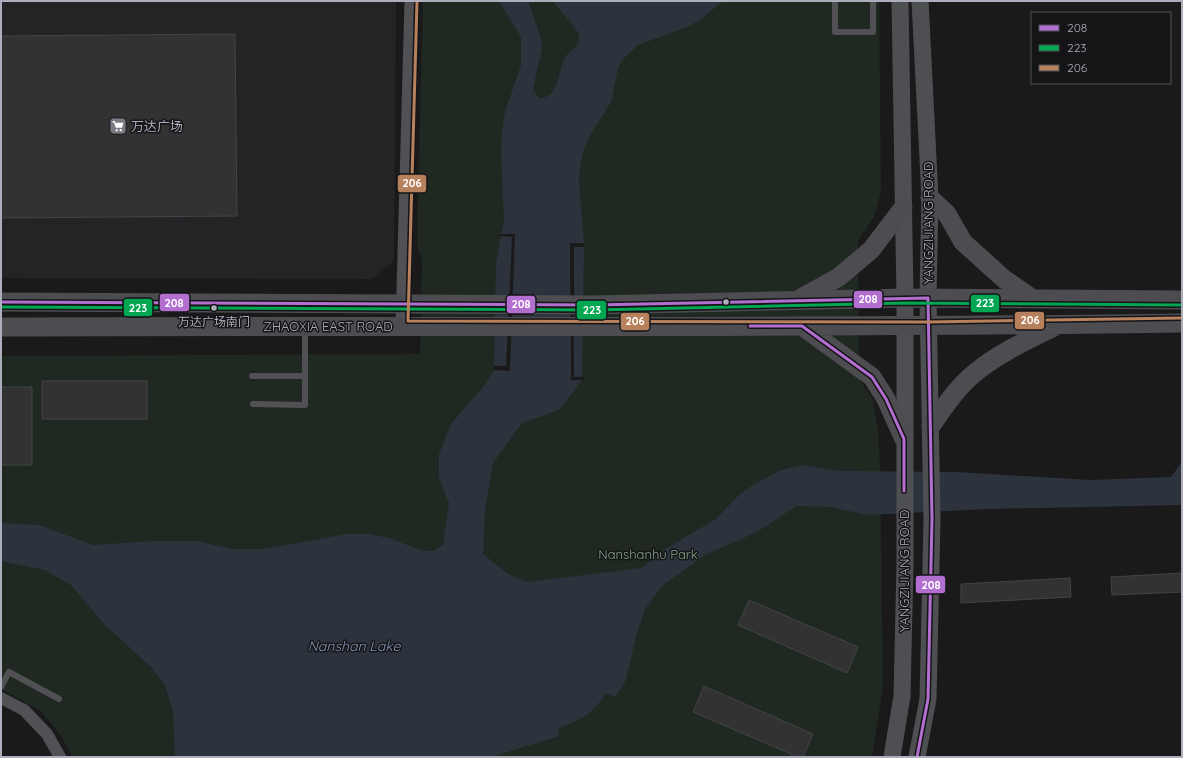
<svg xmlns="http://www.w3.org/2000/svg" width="1183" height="758" viewBox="0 0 1183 758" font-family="Quicksand,'Noto Sans SC',sans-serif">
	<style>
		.built { fill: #242427 }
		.green { fill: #202822 }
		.water { fill: #2d333d }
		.pier { fill: #1a1a1b }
		.building { fill: #323233; stroke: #434447 }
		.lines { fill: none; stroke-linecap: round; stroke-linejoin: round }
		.service { stroke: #505055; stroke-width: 6 }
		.minor { stroke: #505055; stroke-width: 12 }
		.tertiary { stroke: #505055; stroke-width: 15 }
		.secondary { stroke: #4e4f52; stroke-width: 17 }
		.primary { stroke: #4d4d51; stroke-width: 19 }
		.bus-1-casing { stroke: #151417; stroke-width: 6 }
		.bus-2-casing { stroke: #151417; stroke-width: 6 }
		.bus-3-casing { stroke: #151417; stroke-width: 6 }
		.bus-1 { stroke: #b36fd0; stroke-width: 3 }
		.bus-2 { stroke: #00a651; stroke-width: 3 }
		.bus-3 { stroke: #b6815c; stroke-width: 3 }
		.bus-dot { fill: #acaebb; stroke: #151417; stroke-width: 1.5 }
		.labels { text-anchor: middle; stroke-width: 3; stroke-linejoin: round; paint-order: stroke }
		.bus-label { font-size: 12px; fill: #acaebb; stroke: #151417 }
		.poi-label { font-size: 13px; fill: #acaebb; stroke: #151417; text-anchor: start }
		.street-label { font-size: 13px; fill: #acaebb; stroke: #151417 }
		.park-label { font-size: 13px; fill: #83a68a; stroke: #151417 }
		.water-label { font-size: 14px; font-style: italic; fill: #8397b6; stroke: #151417 }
		.line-badge { stroke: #151417; stroke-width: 1.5 }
		.badge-label { font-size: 11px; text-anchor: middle; font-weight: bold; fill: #fff }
	</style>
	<rect width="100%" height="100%" fill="#1a1a1b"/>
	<path class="built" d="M1,1H396L394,261L372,279L1,278Z"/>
	<path class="green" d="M423,1H879L881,192L874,217L858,241L859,379L873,400L878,430L880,471L883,686L872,757H72L62,737L41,711L1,689V356L420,354L422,260L417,244Z"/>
	<path class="water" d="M499,1H528L541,38L542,48L533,89L539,98C561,98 557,71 565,57C571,49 581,47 579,35C578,29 558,8 553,1H723L700,20L687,27L638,45L622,60L618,69L611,102L589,137L583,152L580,168L579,180L584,243L582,380L559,410L522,423L493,463L485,511L483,554L508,574L527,582L642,568L662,551L716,519L738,496L753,485L781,470L804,465L838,471L957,472L1090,480L1171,477L1182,462V505L987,509L869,515L829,507L796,506L757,532L707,554L663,585L645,609L636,637L626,680L615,697L606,693C595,712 579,722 558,728L559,736L491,757H175L173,712L165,685L151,667L105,625L71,585L45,570L1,561V523L39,525L93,545L155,541H197L232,549H262L348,534H369L389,538L423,551H433L443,545L449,503L439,478V454L451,424L484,386L494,370L496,263L504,220L501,152L502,132L505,112L521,65V37Z"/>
	<path class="pier" d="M499,234H515L510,371L494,370V366H506L512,237L499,236Z
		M570,243H584V247H574V377H585L584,380H571Z"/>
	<path class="building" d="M235,34L237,216L1,218V36Z
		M42,381H147V419H42Z
		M1,387H32V465H1Z
		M1182,573V592L1112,595L1111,577Z
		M1070,578L1071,597L961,603V584Z
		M749,600L858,647L847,673L738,625Z
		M704,686L813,734L803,757H798L693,712Z"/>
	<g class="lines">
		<path class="service" d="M835,1V32H873V1
			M252,376H305
			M253,404L305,405V329
			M1,687L9,672L59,699"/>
		<path class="minor" d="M1,698L24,710L47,734L60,757"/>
		<path class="tertiary" d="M403,326L412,1"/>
		<path class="secondary" d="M892,757L902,696L905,564V298L900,1
			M917,757L928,699L932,519L928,298L930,198L920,1"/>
		<path class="primary" d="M930,198L947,214L963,242L1004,279L1033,299
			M801,298L839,277L871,250L903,208
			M1,302L594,305L905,298L1182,300
			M802,326L872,377L886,399L904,439
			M1,327C395,325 788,329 1182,323
			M931,426C944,407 958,386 976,372C999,353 1028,340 1054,327"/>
		<g class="bus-1-casing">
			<path id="bus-1" d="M1,302L594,305L928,298L932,519L928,699L917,757
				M750,326H802L872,377L886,399L904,439V491"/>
		</g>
		<g class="bus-2-casing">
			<path id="bus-2" d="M1,307L594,310L905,303L1182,305"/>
		</g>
		<g class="bus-3-casing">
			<path id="bus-3" d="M417,1L408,321L929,322L1182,318"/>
		</g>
		<use href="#bus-1" class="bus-1"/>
		<use href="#bus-2" class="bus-2"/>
		<use href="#bus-3" class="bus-3"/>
	</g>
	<defs>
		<g id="supermarket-square" transform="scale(0.9)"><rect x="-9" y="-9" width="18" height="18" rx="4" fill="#797a83" stroke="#151417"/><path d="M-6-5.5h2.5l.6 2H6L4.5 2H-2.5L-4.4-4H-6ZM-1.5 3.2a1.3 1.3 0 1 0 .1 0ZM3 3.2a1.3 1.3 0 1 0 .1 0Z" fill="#fff"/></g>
	</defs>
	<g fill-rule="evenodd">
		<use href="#supermarket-square" x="118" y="126"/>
	</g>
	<g class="bus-dot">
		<circle cx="726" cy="302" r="3.5"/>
		<circle cx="214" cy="308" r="3.5"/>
	</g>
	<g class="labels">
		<g class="bus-label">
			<text x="214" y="326">万达广场南门</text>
		</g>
		<g class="poi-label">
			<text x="131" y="131">万达广场</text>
		</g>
		<g class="street-label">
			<text transform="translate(928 223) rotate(-90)" y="5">YANGZIJIANG ROAD</text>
			<text x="328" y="331">ZHAOXIA EAST ROAD</text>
			<text transform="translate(904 571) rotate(-90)" y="5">YANGZIJIANG ROAD</text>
		</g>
		<g class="park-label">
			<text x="648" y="559">Nanshanhu Park</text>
		</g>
		<g class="water-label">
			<text x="354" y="651">Nanshan Lake</text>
		</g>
	</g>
	<g class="line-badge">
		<rect x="397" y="174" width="30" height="19" rx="4" fill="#b6815c"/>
		<rect x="853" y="290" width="30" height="19" rx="4" fill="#b36fd0"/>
		<rect x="159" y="293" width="31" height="19" rx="4" fill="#b36fd0"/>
		<rect x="970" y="294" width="30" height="19" rx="4" fill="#00a651"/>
		<rect x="506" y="295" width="30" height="19" rx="4" fill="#b36fd0"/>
		<rect x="123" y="298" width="30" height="19" rx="4" fill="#00a651"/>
		<rect x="576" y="300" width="31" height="20" rx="4" fill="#00a651"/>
		<rect x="1014" y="311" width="31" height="19" rx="4" fill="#b6815c"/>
		<rect x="620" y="312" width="30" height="19" rx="4" fill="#b6815c"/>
		<rect x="915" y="575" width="31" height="19" rx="4" fill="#b36fd0"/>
	</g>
	<g class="badge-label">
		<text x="412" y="187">206</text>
		<text x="868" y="303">208</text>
		<text x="174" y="307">208</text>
		<text x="985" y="307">223</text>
		<text x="521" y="308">208</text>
		<text x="138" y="312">223</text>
		<text x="592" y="314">223</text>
		<text x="1030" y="324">206</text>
		<text x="635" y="325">206</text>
		<text x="931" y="589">208</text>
	</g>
	<rect width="1183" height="758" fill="none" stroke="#acaebb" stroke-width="4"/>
	<rect x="1031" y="12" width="140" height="72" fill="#151417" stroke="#515259"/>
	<rect x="1039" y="25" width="20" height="6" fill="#b36fd0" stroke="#515259"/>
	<text x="1067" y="32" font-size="12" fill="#acaebb">208</text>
	<rect x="1039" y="45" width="20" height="6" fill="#00a651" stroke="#515259"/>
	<text x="1067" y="52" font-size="12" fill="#acaebb">223</text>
	<rect x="1039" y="65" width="20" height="6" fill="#b6815c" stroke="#515259"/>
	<text x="1067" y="72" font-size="12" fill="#acaebb">206</text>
</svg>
